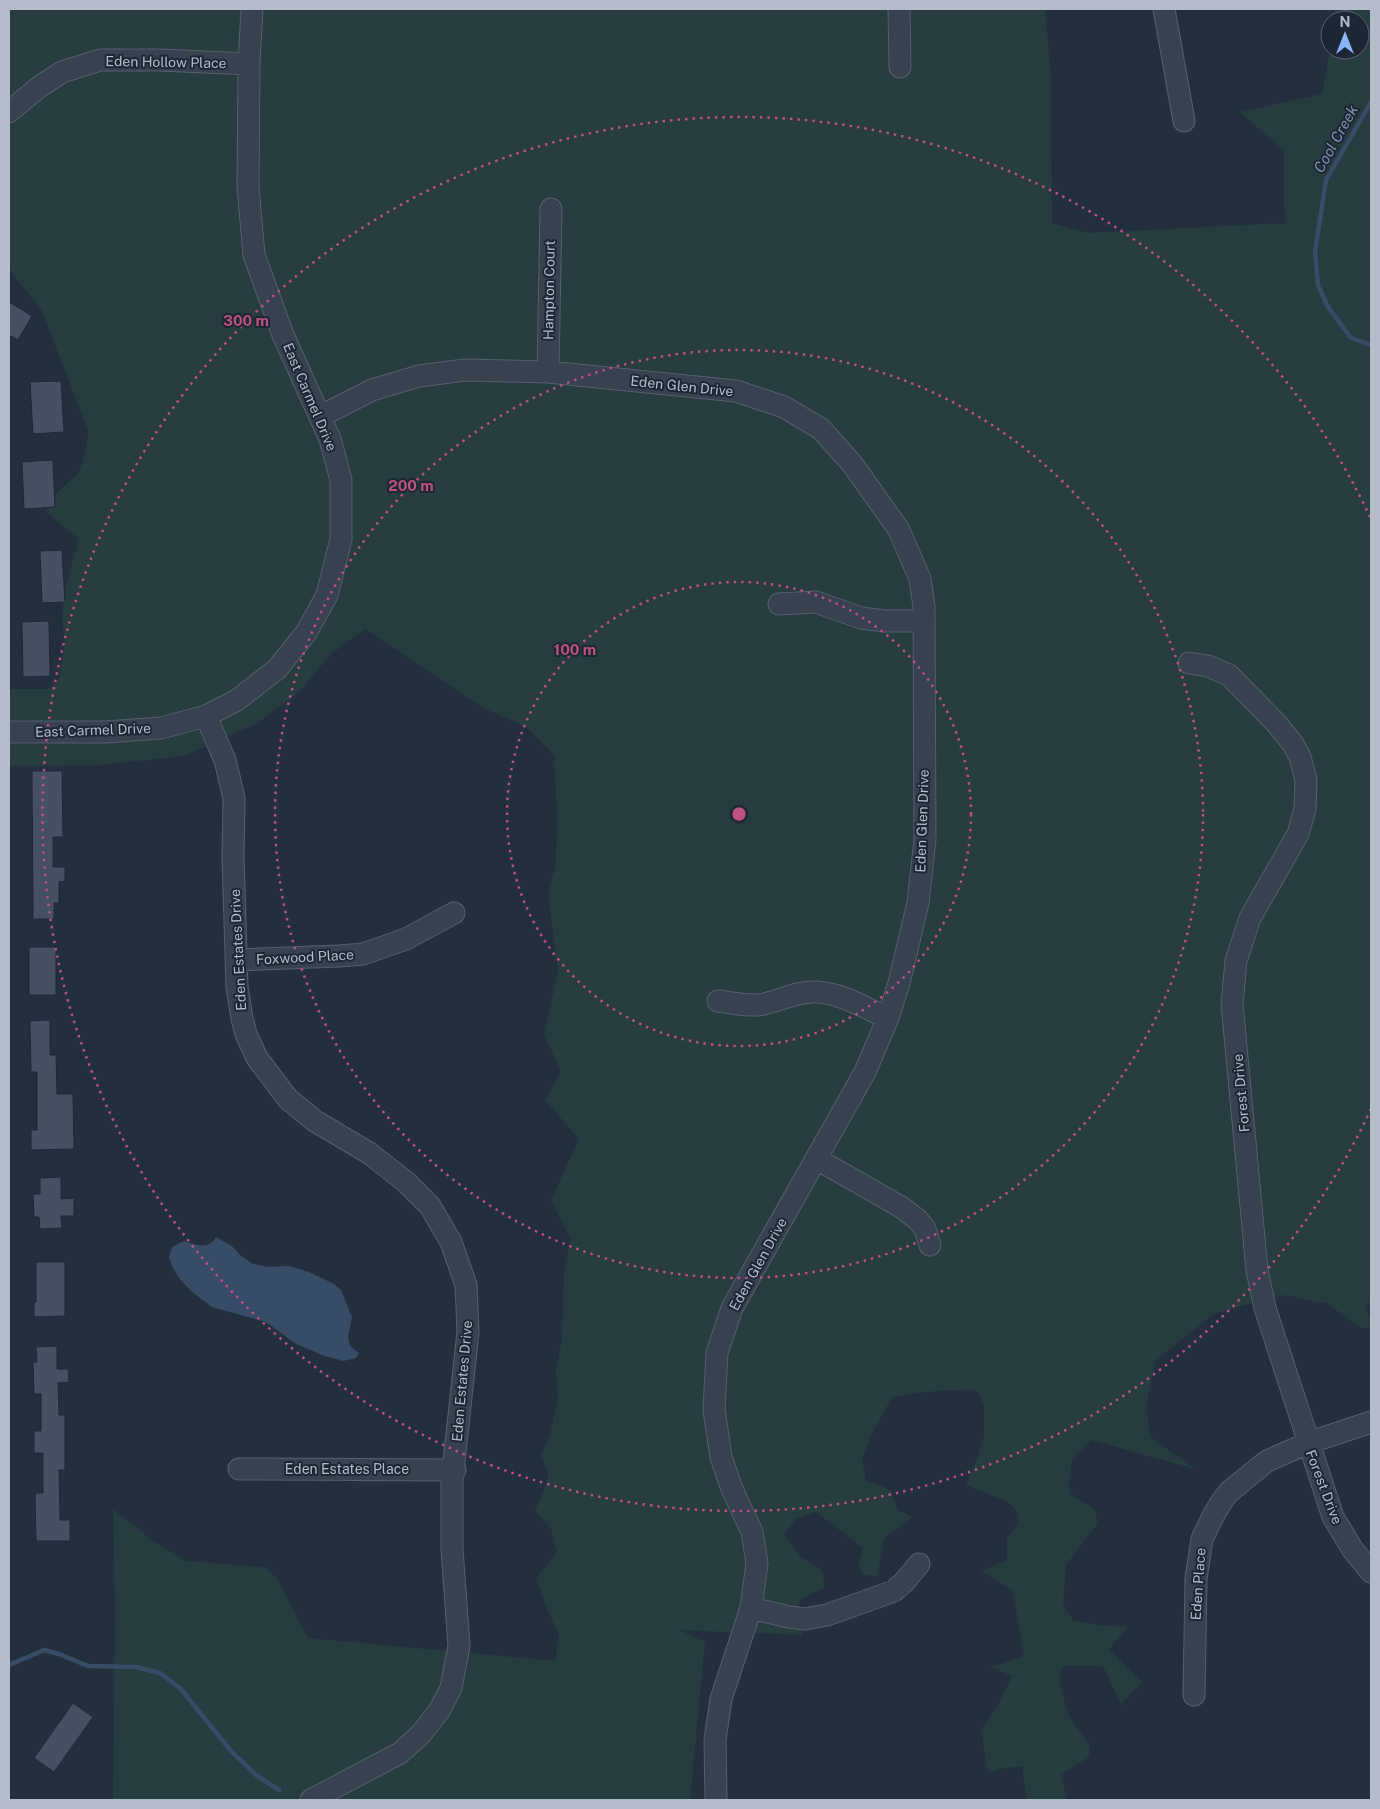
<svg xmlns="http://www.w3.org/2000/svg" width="1380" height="1809" viewBox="0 0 1380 1809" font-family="'Public Sans',sans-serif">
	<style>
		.green { fill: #263c3f }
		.water { fill: #394c67 }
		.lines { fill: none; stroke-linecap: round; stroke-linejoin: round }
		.stream { stroke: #394c67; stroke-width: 4.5 }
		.building { fill: #455162; stroke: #1f2835 }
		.minor-casing { stroke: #565f6c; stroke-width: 23 }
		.minor { stroke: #38414e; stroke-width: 21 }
		.ring { fill: none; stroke: #bd5182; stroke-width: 2.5; stroke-dasharray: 2.5 5 }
		.labels { text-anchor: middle; stroke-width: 4; stroke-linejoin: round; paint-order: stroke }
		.street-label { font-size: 14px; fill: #b4bcc9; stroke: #1d2633 }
		.water-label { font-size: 15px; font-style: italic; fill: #7c92b1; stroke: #1d2633 }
		.centre { fill: #bd5182; stroke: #1d2633; stroke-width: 2.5 }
		.ring-label { font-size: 15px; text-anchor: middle; font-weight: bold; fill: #bd5182; stroke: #1d2633; stroke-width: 4; stroke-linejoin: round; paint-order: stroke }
	</style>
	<rect width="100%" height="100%" fill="#242f3e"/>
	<path class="green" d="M9,9H1045L1051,77L1052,223L1087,233L1286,223L1284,203V151L1240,112L1321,94L1323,92L1330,46V50H1360V20H1334L1335,9H1371V1302L1365,1306L1371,1319V1327L1361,1328L1328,1304L1285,1295L1215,1313L1155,1361L1146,1408L1151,1438L1195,1469L1091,1440L1072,1459L1069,1481L1070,1494L1094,1509L1098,1523L1066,1565L1063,1605L1073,1620L1096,1625L1128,1627L1109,1649L1142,1682L1121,1705L1103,1666H1063L1059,1682L1069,1716L1090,1746L1089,1757L1061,1775L1067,1800H1027L1022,1766L999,1769L988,1773L981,1730L999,1703L1012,1676L991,1667L1024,1656L1013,1590L981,1571L1007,1560V1538L1017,1526L1019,1514L1008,1502L966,1485L978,1456L984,1435V1406L977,1390C946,1389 923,1392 892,1397L870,1438L862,1460L866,1480C889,1488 891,1487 898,1510L912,1517L884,1539L877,1576L862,1575L858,1565L863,1548L816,1512L797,1518L784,1534L800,1556L823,1571L824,1588L799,1600L802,1635L679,1630L705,1642L690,1800H113L115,1610L113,1509L152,1540L186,1561L264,1567L277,1578L308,1638L555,1661L559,1635L547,1609L536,1578L557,1552L551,1529L535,1511L549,1476L541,1455L550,1435L558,1398L556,1370L562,1339L564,1270L571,1240L551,1200L579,1139L545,1100L561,1071L544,1035L558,972L548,893L556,864L557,816L554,755L527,728L480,706L365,629L331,654L299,692L256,724L184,756L100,765L9,766V689H48L59,679L65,642L62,621L63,597L79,539L46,512L55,495L80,471L89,433L41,309L9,270Z"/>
	<path class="water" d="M216,1237L232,1246L240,1255L253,1264L268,1267L289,1266L309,1272L334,1284L341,1290L352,1317L348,1337L350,1346L359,1353L356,1358L343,1361L322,1355L296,1344L266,1322L212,1307L191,1291L179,1278L172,1266L169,1257L172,1247L184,1241C195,1245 209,1250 216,1237Z"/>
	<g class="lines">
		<path class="stream" d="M1371,102L1326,180L1315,252L1318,285L1328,307L1351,338L1371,345
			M9,1665L44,1650L59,1654L88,1666L136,1667L160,1673L181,1689L230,1750L256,1775L279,1790"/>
	</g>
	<path class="building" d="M9,302L32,316L18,340L9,335Z
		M61,381L64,432L33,434L30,382Z
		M53,460L55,507L24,509L22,462Z
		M62,550L65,602L42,603L40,551Z
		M49,621L50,676L23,677L22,622Z
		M32,771H62L63,837H53V867H65V881L59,882V903H54V919H33Z
		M29,947H56V995H29Z
		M50,1020V1055H56L57,1094H73L74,1149L31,1150V1130H37V1072H31L30,1021Z
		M61,1177V1199L74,1198V1216H61L62,1228L40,1229L39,1217H34L33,1194H40V1178Z
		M36,1262H65V1316L34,1317V1302H36Z
		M57,1346V1369H68L69,1382L58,1383L59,1415H65V1470H59L60,1520H70V1541H36L35,1493H43V1453H34V1431H41V1394H34L33,1362H37L36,1347Z
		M73,1703L93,1717L54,1772L34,1758Z"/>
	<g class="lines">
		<g class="minor-casing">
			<path id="minor" d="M899,9L900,67
				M1164,9L1184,121
				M9,112L39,87L62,72L100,60H159L249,64
				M548,372L551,209
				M321,416L372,390L419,376L465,370L548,372L736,391L784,407L821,429L853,465L899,530L920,579L924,606L925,839L918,903L899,983L888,1018L865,1072L732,1308L717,1353L714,1410L721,1457L732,1489L752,1532L757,1563L751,1608L721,1699L715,1740L716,1800
				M779,604L816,602L861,618L885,621H924
				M1189,663L1208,666L1229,675L1277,724L1293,744L1300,757L1306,780L1305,809L1298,834L1250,918L1236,961L1232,1004L1257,1270L1265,1308L1333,1517L1353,1550L1371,1572
				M206,716L225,760L234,798L233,857L237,987L242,1018L246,1034L257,1058L288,1099L315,1121L369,1153L406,1182L430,1206L451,1242L466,1285L468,1332L452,1480V1549L459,1646L451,1688L439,1711L421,1734L400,1753L311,1800
				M9,732H106L161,728L206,716L237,700L277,669L306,633L327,595L341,539V480L330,439L283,335L254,255L248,187L249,64L252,9
				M237,960L339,956L363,954L406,939L454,913
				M718,1001C733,1003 749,1007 764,1004C782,1000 797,991 816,992C842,993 865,1008 888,1018
				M817,1159L901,1207L918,1220L925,1229L930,1245
				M239,1469L455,1470
				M751,1608L789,1617L805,1619L827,1615L894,1591L905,1581L919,1564
				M1194,1695L1196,1579L1202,1539L1213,1516L1222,1501L1229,1492L1267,1461L1308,1443L1371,1422"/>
		</g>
		<use href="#minor" class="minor"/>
	</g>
	<g class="ring">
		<circle cx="739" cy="814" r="232"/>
		<circle cx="739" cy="814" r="464"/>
		<path d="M1371 1109A697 697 0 1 1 1371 519"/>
	</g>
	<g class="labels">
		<g class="street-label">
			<text transform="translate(166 62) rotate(1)" y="5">Eden Hollow Place</text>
			<text transform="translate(549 290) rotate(-89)" y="5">Hampton Court</text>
			<text transform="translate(682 386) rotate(6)" y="5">Eden Glen Drive</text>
			<text transform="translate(310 397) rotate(67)" y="5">East Carmel Drive</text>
			<text transform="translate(93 730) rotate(-2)" y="5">East Carmel Drive</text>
			<text transform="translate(922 821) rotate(-88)" y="5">Eden Glen Drive</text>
			<text transform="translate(238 950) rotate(-93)" y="5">Eden Estates Drive</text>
			<text transform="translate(305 957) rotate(-3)" y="5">Foxwood Place</text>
			<text transform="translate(1241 1093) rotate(-95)" y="5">Forest Drive</text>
			<text transform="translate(758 1264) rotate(-61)" y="5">Eden Glen Drive</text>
			<text transform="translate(462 1381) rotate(-85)" y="5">Eden Estates Drive</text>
			<text x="347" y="1474">Eden Estates Place</text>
			<text transform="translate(1324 1487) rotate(69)" y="5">Forest Drive</text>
			<text transform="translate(1198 1584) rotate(-86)" y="5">Eden Place</text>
		</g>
		<g class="water-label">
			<text transform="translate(1336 139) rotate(-61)" y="5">Cool Creek</text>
		</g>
	</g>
	<circle cx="739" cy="814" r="8" class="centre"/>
	<g class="ring-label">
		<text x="246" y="326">300 m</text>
		<text x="411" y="491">200 m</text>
		<text x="575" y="655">100 m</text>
	</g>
	<rect width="1380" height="1809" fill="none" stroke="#b4bcc9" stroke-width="20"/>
	<g transform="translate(1345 35)"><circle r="24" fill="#1d2633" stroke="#59626f"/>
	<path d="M0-4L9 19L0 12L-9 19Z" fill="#8ab4f8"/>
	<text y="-8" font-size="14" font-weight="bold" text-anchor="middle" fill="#b4bcc9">N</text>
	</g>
</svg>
